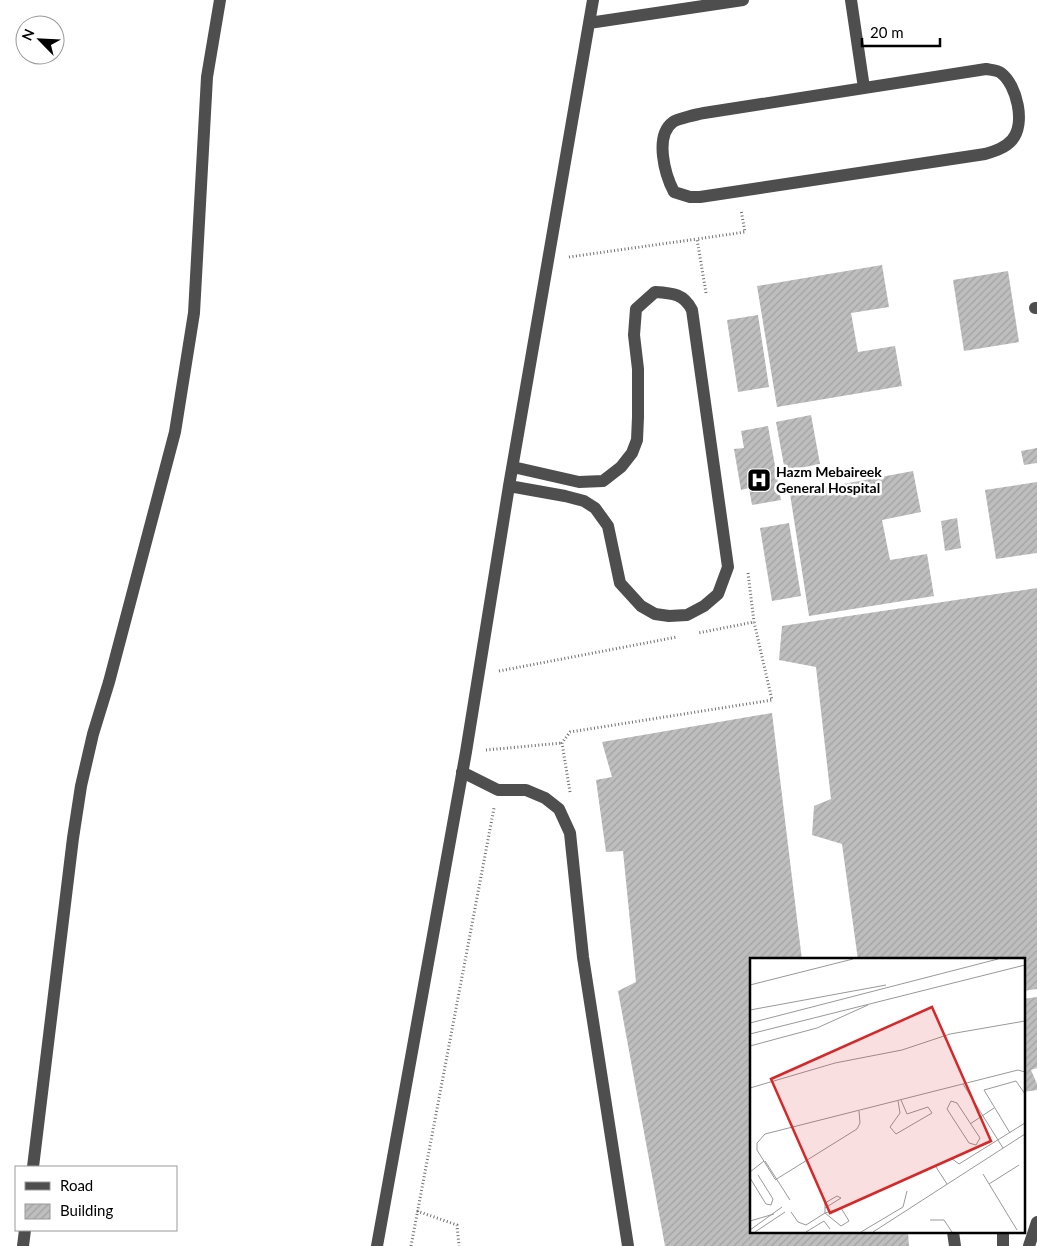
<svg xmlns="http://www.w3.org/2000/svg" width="1037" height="1246" viewBox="0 0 1037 1246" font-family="Lato,sans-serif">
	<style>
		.building { fill: url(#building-hatch) }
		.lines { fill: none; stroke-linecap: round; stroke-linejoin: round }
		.path { stroke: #707070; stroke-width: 3; stroke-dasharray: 1 2.5; stroke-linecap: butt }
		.minor { stroke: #4e4e4e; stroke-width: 12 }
		.labels { text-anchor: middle; stroke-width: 5; stroke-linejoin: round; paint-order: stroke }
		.poi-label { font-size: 14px; font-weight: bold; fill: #000; stroke: #fff; text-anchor: start }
		.inset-road { fill: none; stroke: #999; stroke-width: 1 }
		.view { fill: #d62828; fill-opacity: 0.15; stroke: #d62828; stroke-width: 2.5 }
		.inset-edge { fill: none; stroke: #000; stroke-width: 2.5 }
	</style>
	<defs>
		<pattern id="building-hatch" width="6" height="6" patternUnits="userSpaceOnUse" patternTransform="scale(1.25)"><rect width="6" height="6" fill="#bebebe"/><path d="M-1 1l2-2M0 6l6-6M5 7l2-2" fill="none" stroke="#a2a2a2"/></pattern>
	</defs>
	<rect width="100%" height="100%" fill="#fff"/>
	<path class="building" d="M882,265L889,307L851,313L858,352L895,346L902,386L777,407L757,286Z
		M1008,271L1019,342L964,351L953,280Z
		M758,315L769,387L738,392L727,320Z
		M811,415L820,464L785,471L776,422Z
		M768,426L781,500L752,505L749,488L741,490L734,449L744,448L741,431Z
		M1037,448V463L1024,465L1021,451Z
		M913,471L921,512L882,520L890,560L927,554L934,596L809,616L790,494Z
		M1037,482V553L996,559L985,490Z
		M957,518L961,548L945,551L941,521Z
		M789,523L801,596L772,601L760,528Z
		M1037,588V989L1023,991V960H858L842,844L812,835L814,806L831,799L816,667L779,660L782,626Z
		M772,713L802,960H751V1232H908L909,1246H665L618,991L636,982L623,851L606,852L596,780L612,777L602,742Z
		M1037,997V1068L1031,1070L1037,1084V1090L1023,1092V999Z"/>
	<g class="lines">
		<path class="path" d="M569,257L697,239
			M706,293L697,239L745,232L741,210
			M748,573L754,622
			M499,671L677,637
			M486,750L562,743
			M570,792L562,743L570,732L772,700L754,622L698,633
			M417,1211L457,1225L459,1246
			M411,1246L494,808"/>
		<path class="minor" d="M851,0L864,88
			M589,23L743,0
			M986,69C991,70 997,70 1001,73C1017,85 1026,124 1012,140C1005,148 995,151 985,154L700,197H690L674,192C665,175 654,136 673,122C677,119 698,114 704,113Z
			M1035,308H1037
			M509,486L565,496L584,501L595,508L608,526L620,583L641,606L655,614L669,616L687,615L704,606L718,594L728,567L692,310C684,294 673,293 655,292L636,309L634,335L638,369V417L637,440L632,453L621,467L603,481L579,482L513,467
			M462,772L498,790H526L545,798L559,809L570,833L583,957L628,1246
			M33,1167L73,838L81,786L93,734L109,682L175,432L194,313L207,77L220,0
			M953,1232L955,1246
			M23,1246L25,1230
			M377,1246L466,752L509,486L593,0
			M1003,1246V1232
			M1029,1246L1037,1222"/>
	</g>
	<defs>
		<g id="hospital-square" transform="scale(1.25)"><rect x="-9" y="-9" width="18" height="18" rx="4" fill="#000" stroke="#fff"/><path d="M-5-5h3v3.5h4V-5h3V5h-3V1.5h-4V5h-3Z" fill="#fff"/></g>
	</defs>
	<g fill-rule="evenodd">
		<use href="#hospital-square" x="759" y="480"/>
	</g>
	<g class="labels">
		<g class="poi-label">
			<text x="776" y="477">Hazm Mebaireek<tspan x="776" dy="16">General Hospital</tspan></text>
		</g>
	</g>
	<g transform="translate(750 958)">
		<rect width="275" height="275" fill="#fff"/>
		<path class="inset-road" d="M0,27L103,1M0,52L136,27M0,65L248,1M0,76L275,7M0,88L67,70L118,47M213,126L253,190M0,130L85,105L152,92L200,76L275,63M148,143L150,155L140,169L146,176L182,155L178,149L157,156L151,142M201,143L207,145L230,180L226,187L219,185L197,151ZM220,166L244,150M260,175L234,132L266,123L275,136M201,200L209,206L275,165M15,203L40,242M186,209L197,226M0,214L14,203M233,216L267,272M0,220L16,246L21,247L23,241L8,217M25,221L7,192V185L15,176L268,112L275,114M25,222L107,171L110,165L109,153M239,226L269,207M91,250L99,263L91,268L75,255ZM41,254L48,264L56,267L75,255V245L87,238L91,240L75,250M180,262H194L202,274M0,263L24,256M0,272L32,249M5,274L35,254M56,274L74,263L80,271M111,274L153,249L157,233M123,274L275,176"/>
		<path class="view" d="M182,49L241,183L80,255L21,121Z"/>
		<rect width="275" height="275" class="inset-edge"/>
	</g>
	<rect x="15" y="1166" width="162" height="65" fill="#ffffff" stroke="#999999"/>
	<rect x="25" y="1182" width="25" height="8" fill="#4e4e4e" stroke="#999999"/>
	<text x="60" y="1191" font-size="15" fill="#000000">Road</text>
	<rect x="25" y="1204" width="25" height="15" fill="url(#building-hatch)" stroke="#999999"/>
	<text x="60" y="1216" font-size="15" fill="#000000">Building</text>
	<g transform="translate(40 40) rotate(294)"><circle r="24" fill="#ffffff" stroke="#999999"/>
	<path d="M0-4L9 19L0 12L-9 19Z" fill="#000000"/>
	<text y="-8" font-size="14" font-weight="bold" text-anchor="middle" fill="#000000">N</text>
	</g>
	<path d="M862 38v8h78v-8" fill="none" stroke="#000000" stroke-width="2.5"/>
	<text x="870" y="38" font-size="15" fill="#000000" stroke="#ffffff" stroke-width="4" paint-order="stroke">20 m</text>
</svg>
